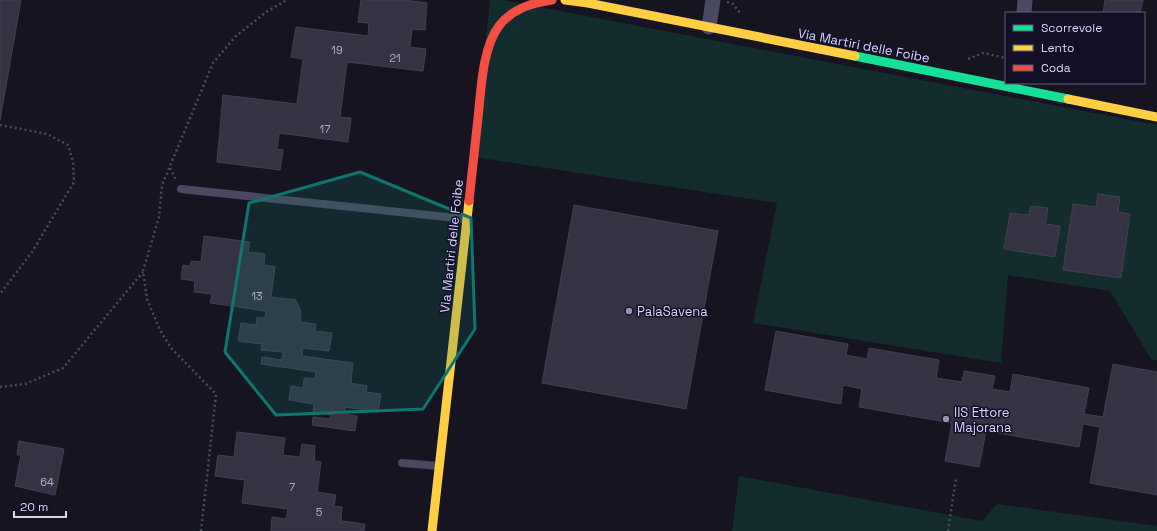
<svg xmlns="http://www.w3.org/2000/svg" width="1157" height="531" viewBox="0 0 1157 531" font-family="'Space Grotesk',sans-serif">
	<style>
		.green { fill: #132c2d }
		.building { fill: #343243; stroke: #433f54 }
		.lines { fill: none; stroke-linecap: round; stroke-linejoin: round }
		.path { stroke: #44505f; stroke-width: 2.5; stroke-dasharray: 2 3; stroke-linecap: butt }
		.lane { stroke: #4a4962; stroke-width: 8 }
		.street { stroke: #4a4962; stroke-width: 15 }
		.fast { stroke: #16e098; stroke-width: 9 }
		.slow { stroke: #ffcf43; stroke-width: 9 }
		.jam { stroke: #f24e42; stroke-width: 9 }
		.marked { fill: #0f766e; fill-opacity: 0.2; stroke: #0f766e; stroke-width: 3; stroke-linejoin: round }
		.poi-dot { fill: #9591b1; stroke: #130f26; stroke-width: 1.5 }
		.labels { text-anchor: middle; stroke-width: 3; stroke-linejoin: round; paint-order: stroke }
		.number-label { font-size: 11px; fill: #b0acd0 }
		.street-label { font-size: 13px; fill: #d9d4ff; stroke: #130f26 }
		.poi-label { font-size: 13px; fill: #d9d4ff; stroke: #130f26; text-anchor: start }
	</style>
	<rect width="100%" height="100%" fill="#161421"/>
	<path class="green" d="M490,0H503L1157,125V361L1151,359L1110,291L1008,275L1001,363L753,323L777,203L474,157Z
		M739,476L982,521L997,504L1157,526V531H732Z"/>
	<path class="building" d="M0,0H21L0,120Z
		M361,0H405L427,3L425,30L412,29L410,47L426,49L423,71L347,62L340,117L351,118L348,142L279,133L277,149L283,150L280,170L217,162L223,95L297,104L303,59L291,57L296,27L368,36L369,23L358,22Z
		M1105,0H1143L1140,13H1103Z
		M1098,194L1120,197L1118,212L1130,214L1121,278L1063,270L1073,204L1096,207Z
		M574,205L718,231L686,409L542,383Z
		M1031,206L1048,208L1045,224L1060,226L1055,257L1004,249L1010,213L1029,215Z
		M204,236L250,242L248,252L265,254L264,265L275,267L271,297L296,300L301,312L300,322L316,324L315,331L332,333L329,351L303,348L302,356L353,363L351,383L367,386L366,392L381,394L378,412L345,407L344,414L357,416L355,431L312,425L313,417L330,419L331,415L313,412L314,404L289,400L291,386L303,388L304,378L315,379L316,372L261,364L262,357L282,360L283,352L261,350L262,344L238,341L241,323L256,325L257,317L265,318L266,311L210,303L212,294L194,292L195,281L181,279L183,265L190,266L191,261L201,262Z
		M776,331L848,344L846,355L867,359L869,348L939,360L936,378L962,382L964,371L995,376L992,389L1010,392L1013,374L1089,388L1084,414L1103,417L1113,364L1157,372V495L1090,483L1100,427L1083,424L1079,447L986,431L979,467L945,461L952,423L859,407L862,389L843,385L841,404L765,390Z
		M237,432L285,438L283,455L300,457L302,444L315,446L314,461L321,462L317,492L336,495L334,506L342,507L341,521L365,524L364,531H271L272,517L286,519L288,509L242,503L245,480L215,476L218,455L234,457Z
		M19,441L64,449L55,495L15,486L21,455H17Z"/>
	<g class="lines">
		<path class="path" d="M727,2L733,4L740,13
			M968,59L983,53L1006,58
			M0,125L47,134L68,145L73,161L74,182L32,252L0,294
			M170,168L176,180
			M0,387L25,384L63,368L143,272
			M201,531L216,394L171,348L160,330L147,299L143,271L159,217L162,185L213,63L236,36L266,12L287,0
			M948,531L956,478"/>
		<path class="lane" d="M181,189L466,219
			M402,463L439,466"/>
		<path class="street" d="M1024,13L1025,0
			M709,27L713,0"/>
		<path class="fast" d="M855,56L1068,99"/>
		<path class="slow" d="M565,0L588,3L855,56
			M1068,99L1157,117
			M432,531L469,201"/>
		<path class="jam" d="M469,201C472,173 475,146 478,118C481,92 482,48 499,26C512,9 531,3 552,0"/>
	</g>
	<path class="marked" d="M360,172L471,218L475,329L423,409L276,415L225,352L249,203Z"/>
	<g class="poi-dot">
		<circle cx="629" cy="311" r="4"/>
		<circle cx="946" cy="419" r="4"/>
	</g>
	<g class="labels">
		<g class="number-label">
			<text x="337" y="54">19</text>
			<text x="395" y="62">21</text>
			<text x="325" y="133">17</text>
			<text x="257" y="300">13</text>
			<text x="47" y="486">64</text>
			<text x="292" y="491">7</text>
			<text x="319" y="516">5</text>
		</g>
		<g class="street-label">
			<text transform="translate(864 45) rotate(11)" y="5">Via Martiri delle Foibe</text>
			<text transform="translate(451 246) rotate(-84)" y="5">Via Martiri delle Foibe</text>
		</g>
		<g class="poi-label">
			<text x="637" y="316">PalaSavena</text>
			<text x="954" y="417">IIS Ettore<tspan x="954" dy="15">Majorana</tspan></text>
		</g>
	</g>
	<rect x="1005" y="12" width="140" height="72" fill="#130f26" stroke="#625e7d"/>
	<rect x="1013" y="25" width="20" height="6" fill="#16e098" stroke="#625e7d"/>
	<text x="1041" y="32" font-size="12" fill="#d9d4ff">Scorrevole</text>
	<rect x="1013" y="45" width="20" height="6" fill="#ffcf43" stroke="#625e7d"/>
	<text x="1041" y="52" font-size="12" fill="#d9d4ff">Lento</text>
	<rect x="1013" y="65" width="20" height="6" fill="#f24e42" stroke="#625e7d"/>
	<text x="1041" y="72" font-size="12" fill="#d9d4ff">Coda</text>
	<path d="M14 511v6h52v-6" fill="none" stroke="#d9d4ff" stroke-width="2"/>
	<text x="20" y="511" font-size="12" fill="#d9d4ff" stroke="#130f26" stroke-width="3" paint-order="stroke">20 m</text>
</svg>
